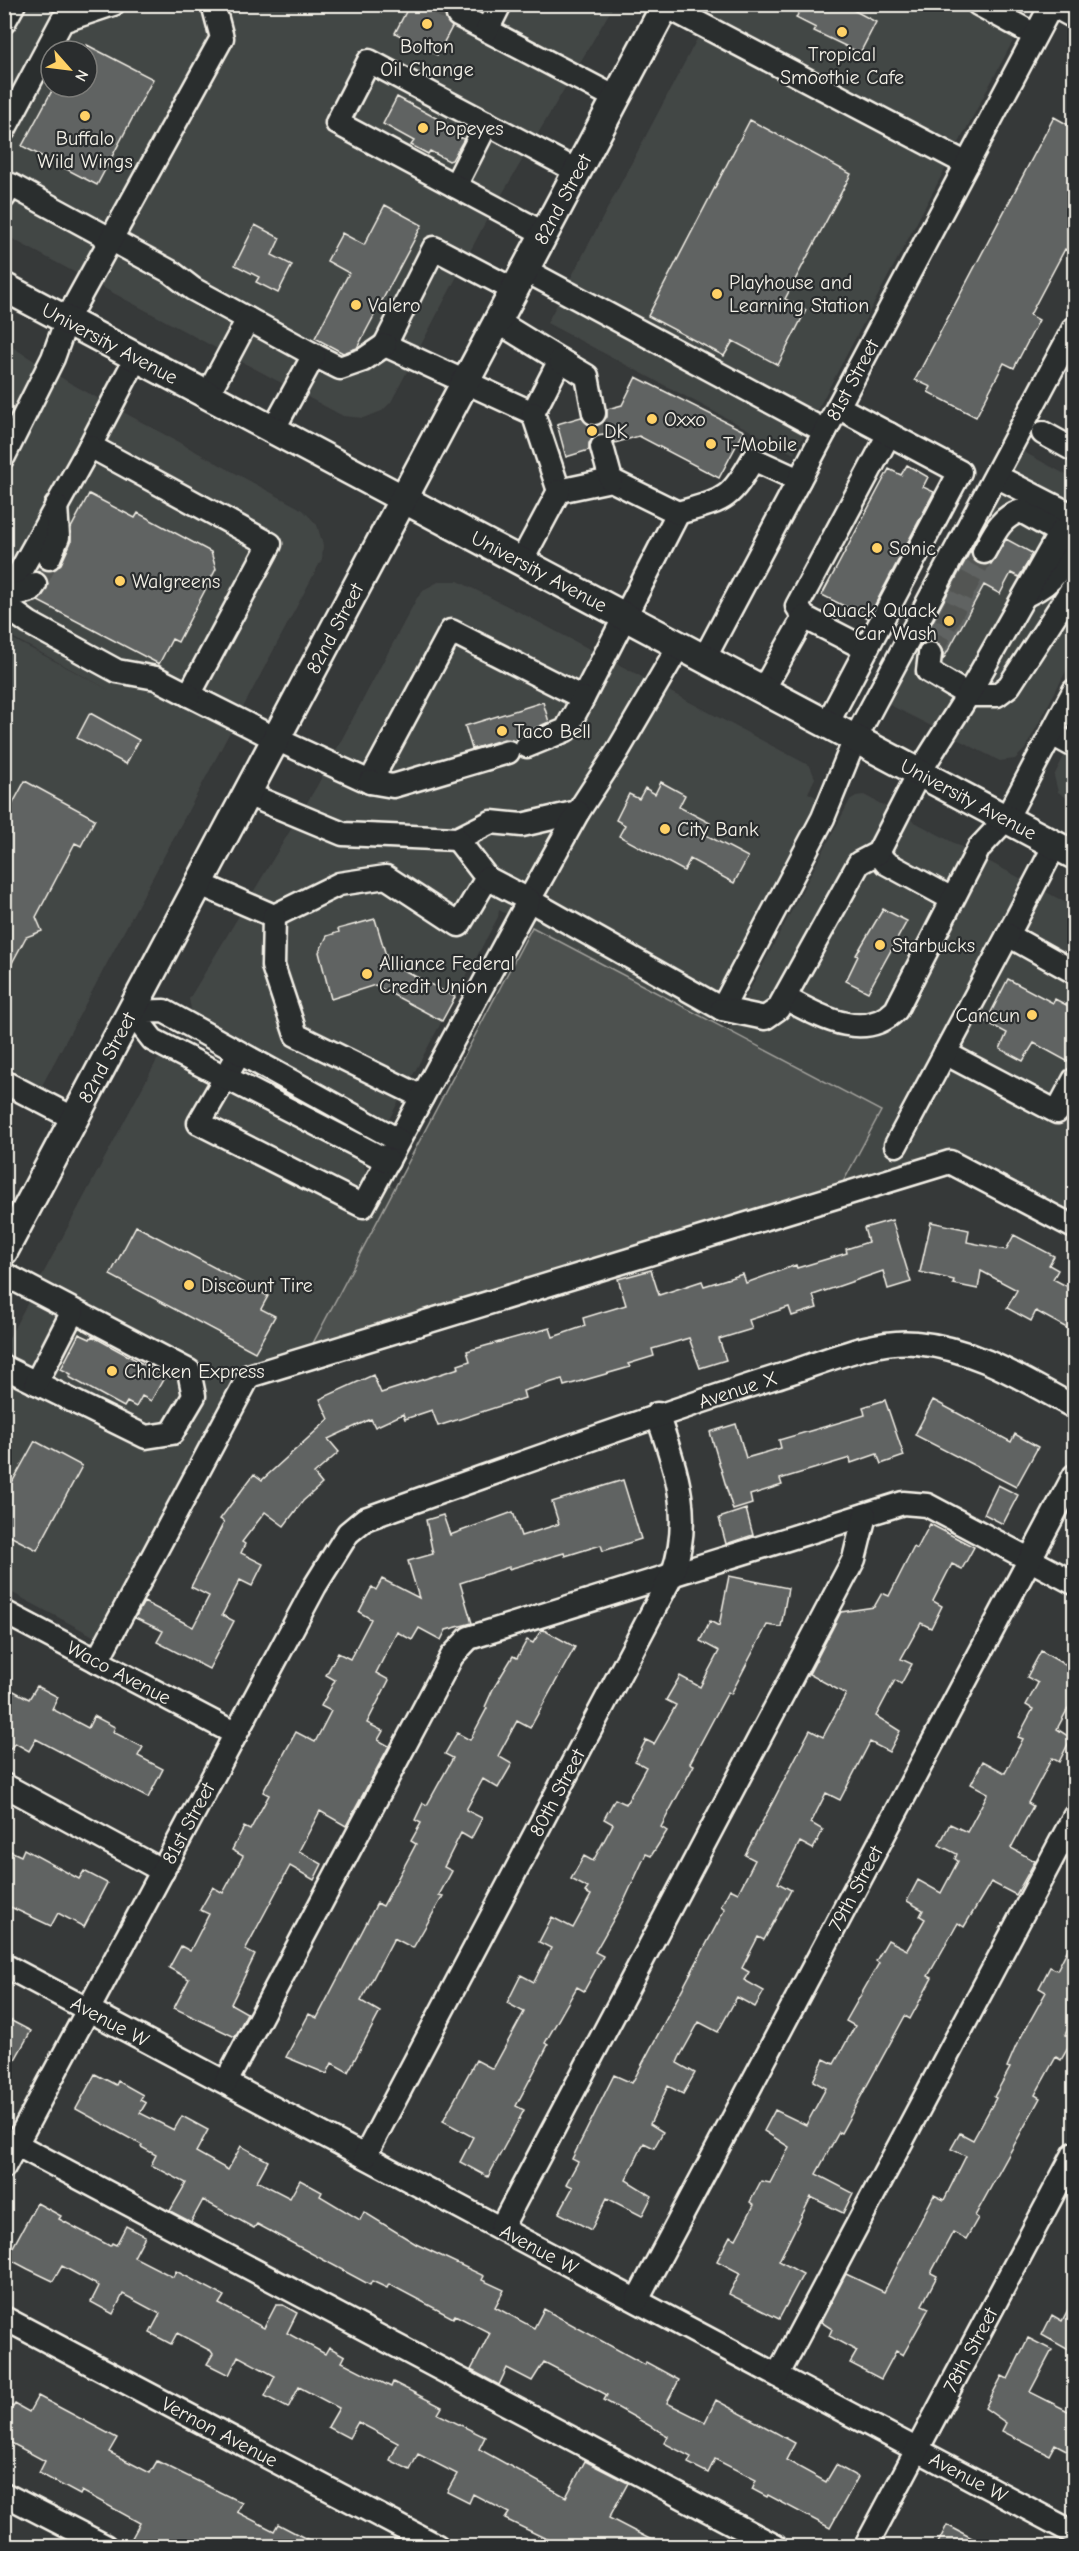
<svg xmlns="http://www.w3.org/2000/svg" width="1079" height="2551" viewBox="0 0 1079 2551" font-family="'Comic Neue',sans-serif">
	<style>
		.built { fill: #434645; fill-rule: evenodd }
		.green { fill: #4e514f; stroke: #a1a19c; stroke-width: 1.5 }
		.building { fill: #616362; stroke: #f4f1e8; stroke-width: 1.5 }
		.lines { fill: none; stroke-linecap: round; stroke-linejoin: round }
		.minor-tunnel { stroke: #525553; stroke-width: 22; stroke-dasharray: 22 11; stroke-linecap: butt }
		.minor-casing { stroke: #f4f1e8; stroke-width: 27 }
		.major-casing { stroke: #f4f1e8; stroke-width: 32 }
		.minor { stroke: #2a2d2e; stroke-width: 22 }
		.major { stroke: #2a2d2e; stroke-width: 27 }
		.poi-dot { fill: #ffd166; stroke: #2a2d2e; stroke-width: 2 }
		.labels { text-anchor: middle; stroke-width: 4.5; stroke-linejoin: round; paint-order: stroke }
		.poi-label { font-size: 20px; fill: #f4f1e8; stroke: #2a2d2e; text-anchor: start }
		.street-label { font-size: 20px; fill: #f4f1e8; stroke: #2a2d2e }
	</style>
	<rect width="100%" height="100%" fill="#363939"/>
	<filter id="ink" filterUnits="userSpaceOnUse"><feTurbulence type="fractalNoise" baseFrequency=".0167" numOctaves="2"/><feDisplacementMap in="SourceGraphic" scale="12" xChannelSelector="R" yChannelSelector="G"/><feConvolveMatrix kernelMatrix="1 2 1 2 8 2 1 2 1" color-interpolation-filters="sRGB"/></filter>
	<g filter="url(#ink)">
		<path class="built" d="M4,5H614L485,223L391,402L382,411L363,418L343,416L5,235ZM51,51H87V87H51Z
			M715,5H1032L794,454L547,323Z
			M4,342L70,383L303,510L317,525L323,545L322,559L38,1093L5,1075V635L111,691L5,633Z
			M1022,451L1074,479V656L1025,749L1015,759L1000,761L888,704Z
			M440,581H458L527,616L810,766L815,778L808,793L824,801L708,1020L499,910L498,917L387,1123L238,1043L192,1014L189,999L317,786L417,598L425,589Z
			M1074,736V803L1058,792L1054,776Z
			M864,795L1074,907V1218L949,1151L842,1184L880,1111L728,1031L850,800L856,796Z
			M164,1056L364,1161L365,1170L395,1187L310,1349L239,1370L97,1638L5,1589L4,1347L157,1060Z"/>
		<path class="green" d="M532,927L881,1111L842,1184L310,1349Z"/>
		<path class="building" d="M410,4H450L445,16L452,27L437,55L395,33Z
			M803,4H842L876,22L860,53L814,31L816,28L796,18Z
			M87,45L153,79L97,185L22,146L54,87H87Z
			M397,97L464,133L461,138L464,139L452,160L449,161L430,151L428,154L411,145L414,141L383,124Z
			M1054,117L1074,128V254L1065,249L1030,315L1039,320L1014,368L1004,363L976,417L928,392L931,387L915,380Z
			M750,120L851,174L785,299L806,310L778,365L733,341L724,356L648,316Z
			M385,205L422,225L357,348L343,353L315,338L349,273L327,261L342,233L364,245Z
			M255,225L280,238L272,255L292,265L278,293L256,282L259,277L235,265Z
			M636,377L744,431L719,478L639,436L615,443L606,434H598L589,443V450L566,457L557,424L581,417L590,426L602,424L607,417V409L622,405Z
			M907,465L928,477L923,487L934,492L868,618L822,595L889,469L901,475Z
			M89,494L135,518L138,513L211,552L216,569L178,642L172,639L159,664L38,601L48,584L43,573L36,571L38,566L51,571L61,564L71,542V528Z
			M1006,539L1032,553L1027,564L1019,577L1011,573L1000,594L984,585L943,660V649L938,643L931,641L921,644L937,613L971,550L972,559L977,564H991Z
			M543,702L549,722L522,734L515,741L504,739L472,749L465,726Z
			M90,713L139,740L126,764L77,738Z
			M25,781L95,819L81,846L75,843L36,917L42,931L26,937L4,978V820Z
			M661,782L685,795L679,807L710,823L704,834L748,857L734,883L690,859L684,871L619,836L625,825L616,820L629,794L639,799L645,788L655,794Z
			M883,909L907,921L868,992L846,981L858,956L856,955Z
			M375,919L388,962L455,997L442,1021L375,985L331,999L319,952L327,936L339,932L338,929Z
			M1008,979L1053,1003L1055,999L1074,1009V1065L1034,1043L1023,1061L1000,1049L1007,1033L986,1022Z
			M892,1220L911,1282L888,1289L883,1271L813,1295L817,1308L792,1316L789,1307L749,1320L752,1329L719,1339L726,1360L700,1368L689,1338L652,1349L654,1356L628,1364L630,1367L564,1386L562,1379L523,1391L525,1398L438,1426L432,1410L405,1419L403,1414L375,1427L371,1419L328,1439L339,1452L314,1474L322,1484L303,1501L284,1526L265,1512L242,1542L245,1544L241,1553L263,1564L252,1586L240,1580L222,1615L234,1621L209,1669L157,1642L163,1631L135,1618L144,1602L193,1627L209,1596L191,1587L224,1522L220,1519L254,1474L262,1480L329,1419L320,1399L373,1375L381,1393L459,1368L458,1365L470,1361L467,1351L550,1328L553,1337L585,1326L583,1318L626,1305L618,1279L651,1270L659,1295L702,1281L704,1286L743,1274L746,1283L796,1265L797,1268L847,1253L846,1249L868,1242L864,1228Z
			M931,1222L969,1230L967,1242L1006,1250L1014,1235L1054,1256L1049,1265L1058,1270L1053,1279L1074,1290V1332L1036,1311L1031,1321L1007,1308L1017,1290L981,1271L978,1289L953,1284L954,1280L920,1272Z
			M136,1226L268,1296L261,1309L275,1316L255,1352L110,1275Z
			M79,1334L90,1339L92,1336L165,1376L151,1401L142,1396L136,1407L127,1402L124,1407L69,1377L71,1374L61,1369Z
			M885,1400L904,1456L881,1464L877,1454L851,1463L850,1458L780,1479L782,1485L750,1495L752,1504L733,1510L710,1432L736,1424L746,1458L781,1448L779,1440L865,1415L863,1407Z
			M933,1400L1011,1442L1015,1434L1038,1447L1016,1487L915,1435Z
			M35,1441L82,1466L37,1550L4,1533V1497Z
			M623,1480L641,1539L603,1551L601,1545L565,1556L564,1553L509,1569V1567L460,1583L472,1623L446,1630L441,1640L419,1628L412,1640L397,1632L376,1673L389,1680L367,1723L383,1731L378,1740L389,1746L346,1826L320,1811L299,1851L322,1864L314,1880L290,1866L245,1950L255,1955L231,2004L247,2013L235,2037L174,2008L189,1979L169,1968L181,1946L190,1951L209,1914L200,1910L213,1887L223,1893L243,1856L232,1850L244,1827L250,1830L269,1795L263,1792L296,1732L315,1742L331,1711L321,1706L335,1680L326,1675L338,1653L350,1659L371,1619L359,1612L372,1587L376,1590L382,1579L419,1598L408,1561L433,1554L426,1520L443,1515L450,1535L513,1512L521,1536L559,1524L552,1502Z
			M998,1485L1018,1495L1003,1524L984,1514Z
			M746,1509L753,1535L726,1544L719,1518Z
			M930,1524L974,1547L962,1569L952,1564L933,1601L942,1606L931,1628L921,1623L901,1659L912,1664L901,1684L895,1680L876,1716L900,1731L889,1752L870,1742L840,1800L826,1793L811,1823L823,1830L813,1849L800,1842L778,1883L791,1890L764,1940L758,1937L742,1968L749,1972L744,1980L764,1991L755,2007L737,1997L718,2032L699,2022L679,2058L677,2063L695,2073L683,2094L668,2086L650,2124L663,2132L654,2148L644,2143L626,2180L652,2196L642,2216L607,2198L591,2230L559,2213L573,2187L566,2184L578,2162L572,2159L614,2075L632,2083L725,1909L721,1906L730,1889L738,1893L755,1860L745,1855L810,1730L823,1737L846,1694L809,1674L841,1612L874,1607L882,1593L889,1596L914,1547L917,1549Z
			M729,1576L788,1588L781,1627L767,1625L731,1694L728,1692L690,1763L694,1765L661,1827L667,1831L651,1856L646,1854L625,1899L595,1952L603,1956L584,1991L577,1987L545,2043L548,2045L516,2106L524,2110L488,2177L460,2162L473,2137L443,2121L476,2060L493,2069L524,2012L507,2003L521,1975L534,1982L551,1948L539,1942L552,1917L573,1928L591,1895L585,1892L588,1888L571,1879L584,1856L593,1861L613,1824L604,1819L615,1799L626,1804L646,1767L635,1761L646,1740L654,1744L676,1705L666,1700L680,1676L700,1687L719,1651L700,1641L710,1621L719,1626Z
			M542,1629L575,1647L530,1728L517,1721L498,1756L512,1764L498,1788L483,1779L466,1810L482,1818L471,1839L461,1833L444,1867L452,1871L439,1895L443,1896L413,1948L394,1938L361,2001L380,2012L348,2072L332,2063L327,2074L286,2057L309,2014L317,2018L377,1903L383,1906L416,1844L411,1841L421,1823L415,1820L423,1803L427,1805L453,1758L445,1754L457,1733L470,1740L487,1708L485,1707L493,1689L513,1656L517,1658L527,1640L533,1643Z
			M1041,1651L1074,1670V1697L1057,1729L1071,1738L1059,1762L1052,1758L1028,1803L1033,1806L1011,1848L1035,1861L1016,1895L991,1882L964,1927L958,1923L928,1976L932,1978L910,2019L905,2016L841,2133L839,2132L816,2174L853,2193L843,2213L811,2197L779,2261L803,2274L779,2319L729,2294L740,2273L717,2261L730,2236L736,2239L754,2205L750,2202L761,2181L770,2183L789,2147L764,2131L775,2110L806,2125L826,2088L813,2081L824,2059L834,2064L855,2026L846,2021L879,1963L876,1961L888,1940L907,1950L925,1919L920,1916L923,1910L907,1901L918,1880L941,1893L958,1861L955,1859L957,1854L939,1845L950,1824L967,1832L988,1793L971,1784L983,1761L1005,1773L1023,1739L1018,1737L1033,1709L1026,1705L1038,1683L1027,1677Z
			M4,1686L29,1699L37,1686L58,1697L52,1709L88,1728L94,1716L115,1727L113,1732L143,1747L138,1756L163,1769L148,1798L36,1739L29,1751L15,1743L4,1756Z
			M4,1848L21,1856L24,1849L79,1879L84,1871L107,1883L84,1927L58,1913L51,1926L4,1904Z
			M1074,1937V2016L1065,2035L1073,2039L1061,2060L1056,2057L1035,2095L1040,2098L975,2216L978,2218L966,2239L953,2232L931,2273L937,2276L922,2305L929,2308L903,2355L896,2351L881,2379L850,2363L857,2351L829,2336L832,2329L821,2322L846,2274L884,2292L934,2195L944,2200L966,2156L951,2149L960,2133L973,2140L996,2098L994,2097L1010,2068L1007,2067L1016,2046L1046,1992L1039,1988L1050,1967L1057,1970Z
			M4,2017L31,2031L4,2079Z
			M95,2074L116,2085L118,2081L143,2095L140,2100L146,2103L140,2113L174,2130L182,2116L208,2130L196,2152L228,2170L241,2146L268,2161L257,2181L290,2198L300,2180L322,2192L320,2196L360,2220L364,2212L416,2244L484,2276L482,2280L504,2290L495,2307L534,2328L544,2309L645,2365L646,2362L679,2380L667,2403L705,2422L716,2400L795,2443L786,2460L826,2482L836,2465L858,2477L830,2528L768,2495L767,2497L752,2489L756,2480L715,2459L708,2473L688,2463L691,2457L664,2443L668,2436L604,2400L607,2395L544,2362L532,2381L507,2368L499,2385L471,2370L490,2333L455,2315L453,2318L389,2284L387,2288L372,2281L370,2285L257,2224L254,2228L203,2200L191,2222L170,2211L186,2183L151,2165L156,2155L141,2147L142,2145L76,2109Z
			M37,2203L61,2216L59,2219L110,2246L112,2243L116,2245L126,2226L145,2236L134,2257L173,2277L176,2271L224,2296L219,2304L264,2328L276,2305H283L297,2313L287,2333L325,2354L329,2347L345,2356L342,2362L391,2387L393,2382L442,2407L438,2414L485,2437L479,2449L566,2497L585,2461L628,2483L609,2518L665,2547H563L505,2519L509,2513L473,2494L469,2503L447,2492L457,2474L418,2454L410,2470L390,2460L398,2443L358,2422L349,2438L328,2427L339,2408L299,2387L288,2408L265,2396L275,2376L238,2356L229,2375L207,2364L213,2354L211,2351L177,2333L171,2344L150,2333L160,2314L123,2294L113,2314L91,2302L99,2286L62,2266L53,2281L28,2269L7,2258Z
			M1074,2298V2353L1042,2335L1052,2315L1062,2321Z
			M1028,2338L1052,2350L1030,2392L1074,2414V2454L1055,2444L1049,2455L1002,2431L1006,2423L985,2408L1002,2376L1008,2379Z
			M38,2396L117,2438L109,2452L150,2473L157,2461L242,2503L237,2512L274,2531L278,2524L322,2547H127L140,2523L82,2491L80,2495L39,2473L45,2461L4,2439V2403L13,2407L15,2404L29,2412Z
			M947,2525L989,2547H936Z"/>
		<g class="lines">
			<path class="minor-tunnel" d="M438,4L458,15
				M594,413L602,447
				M35,584L49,558
				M930,654L984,552"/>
			<g class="minor-casing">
				<g id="minor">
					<path d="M662,4L967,164"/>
					<path d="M978,4L1035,35"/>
					<path d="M1052,5L1074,17"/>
					<path d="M458,15L616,98"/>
					<path d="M4,22L14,4"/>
					<path d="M487,30L500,4"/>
					<path d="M4,130L62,21L113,4"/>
					<path d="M455,186L487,123"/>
					<path d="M4,197L11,185L171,272L193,289L248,319"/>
					<path d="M545,234L337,123L369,61L577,171"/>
					<path d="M525,270L825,431"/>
					<path d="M498,322L560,360L533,413L385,345L434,248L514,290"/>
					<path d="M314,355L340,368L363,360L385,345"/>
					<path d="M137,356L90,446L270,544L189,695L276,739L370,782L451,631L583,698L678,513"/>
					<path d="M560,360L587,376L594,413"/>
					<path d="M208,394L248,319L314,355L273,430"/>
					<path d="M533,413L559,491L611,480L678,513C723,500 729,502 753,459L799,480"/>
					<path d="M1043,433L1074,450"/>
					<path d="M90,446L6,597L11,610L29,623L117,671L156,678L189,695"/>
					<path d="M602,447L611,480"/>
					<path d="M4,456L53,358L67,319L222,38L213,4"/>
					<path d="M996,476L1074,516"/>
					<path d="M984,552C994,534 1000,517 1021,511L1069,538C1068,564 1052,584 1028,594"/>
					<path d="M49,558L58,537L56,506"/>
					<path d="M521,562L559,491"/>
					<path d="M6,597L31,590L35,584"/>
					<path d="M866,649L804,617L797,606L889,434"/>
					<path d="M930,654L928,671L968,695H997L1009,686L1074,586"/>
					<path id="s1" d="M704,659L1052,4"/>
					<path d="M763,690L804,617"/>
					<path d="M827,724L960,472L838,407"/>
					<path d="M1052,734L1074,746"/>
					<path d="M527,746L566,730L583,698"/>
					<path d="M370,782L393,786L508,752"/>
					<path d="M247,794L343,834L457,839L491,822L522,825L578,812L617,752L679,646"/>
					<path d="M578,812L529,900L722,1009L823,818L855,739L1074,328"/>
					<path d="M1055,845L1008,935L1074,972"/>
					<path d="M878,853L886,863L952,899"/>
					<path d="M200,884L274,916L339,884L386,877L459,925L487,878L457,839"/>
					<path d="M274,916L273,966L296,1035L422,1097"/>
					<path d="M785,998C818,1015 863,1043 896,1010L979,848L1006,819L1074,691"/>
					<path d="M722,1009L765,1018L778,1009L859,863L878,853L919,773L968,695L1061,531"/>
					<path d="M945,1053L1057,1112L1074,1080"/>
					<path d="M239,1054L199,1123L363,1206L529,900L487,878"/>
					<path d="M4,1082L75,1119"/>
					<path d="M896,1145L1008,935"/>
					<path d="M388,1161L153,1040L131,1012L164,1011L398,1140"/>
					<path d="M4,1274L189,1371L194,1396L172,1433L146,1437L4,1367"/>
					<path d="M36,1383L73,1311"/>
					<path id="s2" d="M4,1612L236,1734"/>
					<path d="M97,1661L249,1376L950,1162L1074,1227"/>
					<path d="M4,1785L163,1871"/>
					<path id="s3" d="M4,1965L1074,2533"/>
					<path d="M226,2082L452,1656L469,1638L903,1503L927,1505L1074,1583"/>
					<path d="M4,2138L775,2546"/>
					<path id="s4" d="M365,2156L673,1573C693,1515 676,1470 657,1414"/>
					<path id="s5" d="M4,2167L315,1586L348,1533L365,1519C501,1470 638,1421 776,1377C817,1365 874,1338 916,1343C975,1348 1024,1380 1074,1407"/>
					<path d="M501,2228L854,1559L865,1515"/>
					<path id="s6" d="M637,2300L1074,1476"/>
					<path id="s7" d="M4,2318L437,2546"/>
					<path d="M778,2374L1074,1817"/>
					<path d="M4,2494L105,2546"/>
					<path id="s8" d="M866,2546L1074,2154"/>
				</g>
			</g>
			<g class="major-casing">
				<g id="major">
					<path id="s9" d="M4,287L1074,855"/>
					<path id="s10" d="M4,1251L666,4"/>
				</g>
			</g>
			<use href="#minor" class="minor"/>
			<use href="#major" class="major"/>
		</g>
	</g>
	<g class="poi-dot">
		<circle cx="427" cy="24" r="6"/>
		<circle cx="842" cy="32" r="6"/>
		<circle cx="85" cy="116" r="6"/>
		<circle cx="423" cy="128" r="6"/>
		<circle cx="717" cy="294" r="6"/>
		<circle cx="356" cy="305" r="6"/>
		<circle cx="652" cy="419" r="6"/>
		<circle cx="592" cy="431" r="6"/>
		<circle cx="711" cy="444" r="6"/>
		<circle cx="877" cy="548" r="6"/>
		<circle cx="120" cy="581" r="6"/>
		<circle cx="949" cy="621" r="6"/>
		<circle cx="502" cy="731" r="6"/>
		<circle cx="665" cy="829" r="6"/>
		<circle cx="880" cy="945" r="6"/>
		<circle cx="367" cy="974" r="6"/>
		<circle cx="1032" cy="1015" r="6"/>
		<circle cx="189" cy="1285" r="6"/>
		<circle cx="112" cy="1371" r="6"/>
	</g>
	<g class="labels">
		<g class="poi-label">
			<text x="427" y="53" text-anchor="middle">Bolton<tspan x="427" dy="23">Oil Change</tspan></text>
			<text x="842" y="61" text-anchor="middle">Tropical<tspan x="842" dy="23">Smoothie Cafe</tspan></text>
			<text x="435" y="135">Popeyes</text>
			<text x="85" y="145" text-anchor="middle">Buffalo<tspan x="85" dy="23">Wild Wings</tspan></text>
			<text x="729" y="289">Playhouse and<tspan x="729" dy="23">Learning Station</tspan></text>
			<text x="368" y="312">Valero</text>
			<text x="664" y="426">Oxxo</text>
			<text x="604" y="438">DK</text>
			<text x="723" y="451">T-Mobile</text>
			<text x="889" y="555">Sonic</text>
			<text x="132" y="588">Walgreens</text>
			<text x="937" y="617" text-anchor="end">Quack Quack<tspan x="937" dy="23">Car Wash</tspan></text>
			<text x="514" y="738">Taco Bell</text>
			<text x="677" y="836">City Bank</text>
			<text x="892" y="952">Starbucks</text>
			<text x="379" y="970">Alliance Federal<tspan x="379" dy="23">Credit Union</tspan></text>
			<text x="1020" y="1022" text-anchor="end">Cancun</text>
			<text x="201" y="1292">Discount Tire</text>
			<text x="124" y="1378">Chicken Express</text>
		</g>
		<g class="street-label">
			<text dy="7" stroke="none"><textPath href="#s10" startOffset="1191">82nd Street</textPath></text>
			<text dy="7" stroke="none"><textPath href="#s9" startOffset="120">University Avenue</textPath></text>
			<text dy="7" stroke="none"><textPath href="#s1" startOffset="316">81st Street</textPath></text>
			<text dy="7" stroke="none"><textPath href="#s9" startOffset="606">University Avenue</textPath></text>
			<text dy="7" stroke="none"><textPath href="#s10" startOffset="705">82nd Street</textPath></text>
			<text dy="7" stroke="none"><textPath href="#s9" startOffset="1092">University Avenue</textPath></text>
			<text dy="7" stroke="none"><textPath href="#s10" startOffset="219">82nd Street</textPath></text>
			<text dy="7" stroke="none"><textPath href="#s5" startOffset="1138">Avenue X</textPath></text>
			<text dy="7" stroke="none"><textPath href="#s2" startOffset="130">Waco Avenue</textPath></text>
			<text dy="7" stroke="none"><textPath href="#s4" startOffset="411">80th Street</textPath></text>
			<text dy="7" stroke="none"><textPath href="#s5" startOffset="390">81st Street</textPath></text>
			<text dy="7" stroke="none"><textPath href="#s6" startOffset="466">79th Street</textPath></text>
			<text dy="7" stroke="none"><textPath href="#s3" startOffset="120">Avenue W</textPath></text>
			<text dy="7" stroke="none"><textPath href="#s3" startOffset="606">Avenue W</textPath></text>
			<text dy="7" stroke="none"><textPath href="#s8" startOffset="222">78th Street</textPath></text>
			<text dy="7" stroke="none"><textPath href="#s7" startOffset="244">Vernon Avenue</textPath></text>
			<text dy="7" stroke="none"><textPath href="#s3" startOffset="1092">Avenue W</textPath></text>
		</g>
	</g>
	<rect width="1079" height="2551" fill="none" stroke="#2a2d2e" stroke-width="24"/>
	<rect x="12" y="12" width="1055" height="2527" fill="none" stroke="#f4f1e8" stroke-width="2" filter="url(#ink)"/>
	<g transform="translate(69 69) rotate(118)"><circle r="28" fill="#2a2d2e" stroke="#7b7b78" stroke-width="1.5"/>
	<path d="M0-4.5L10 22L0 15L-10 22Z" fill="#ffd166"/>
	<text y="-9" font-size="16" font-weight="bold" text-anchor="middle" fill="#f4f1e8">N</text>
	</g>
</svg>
